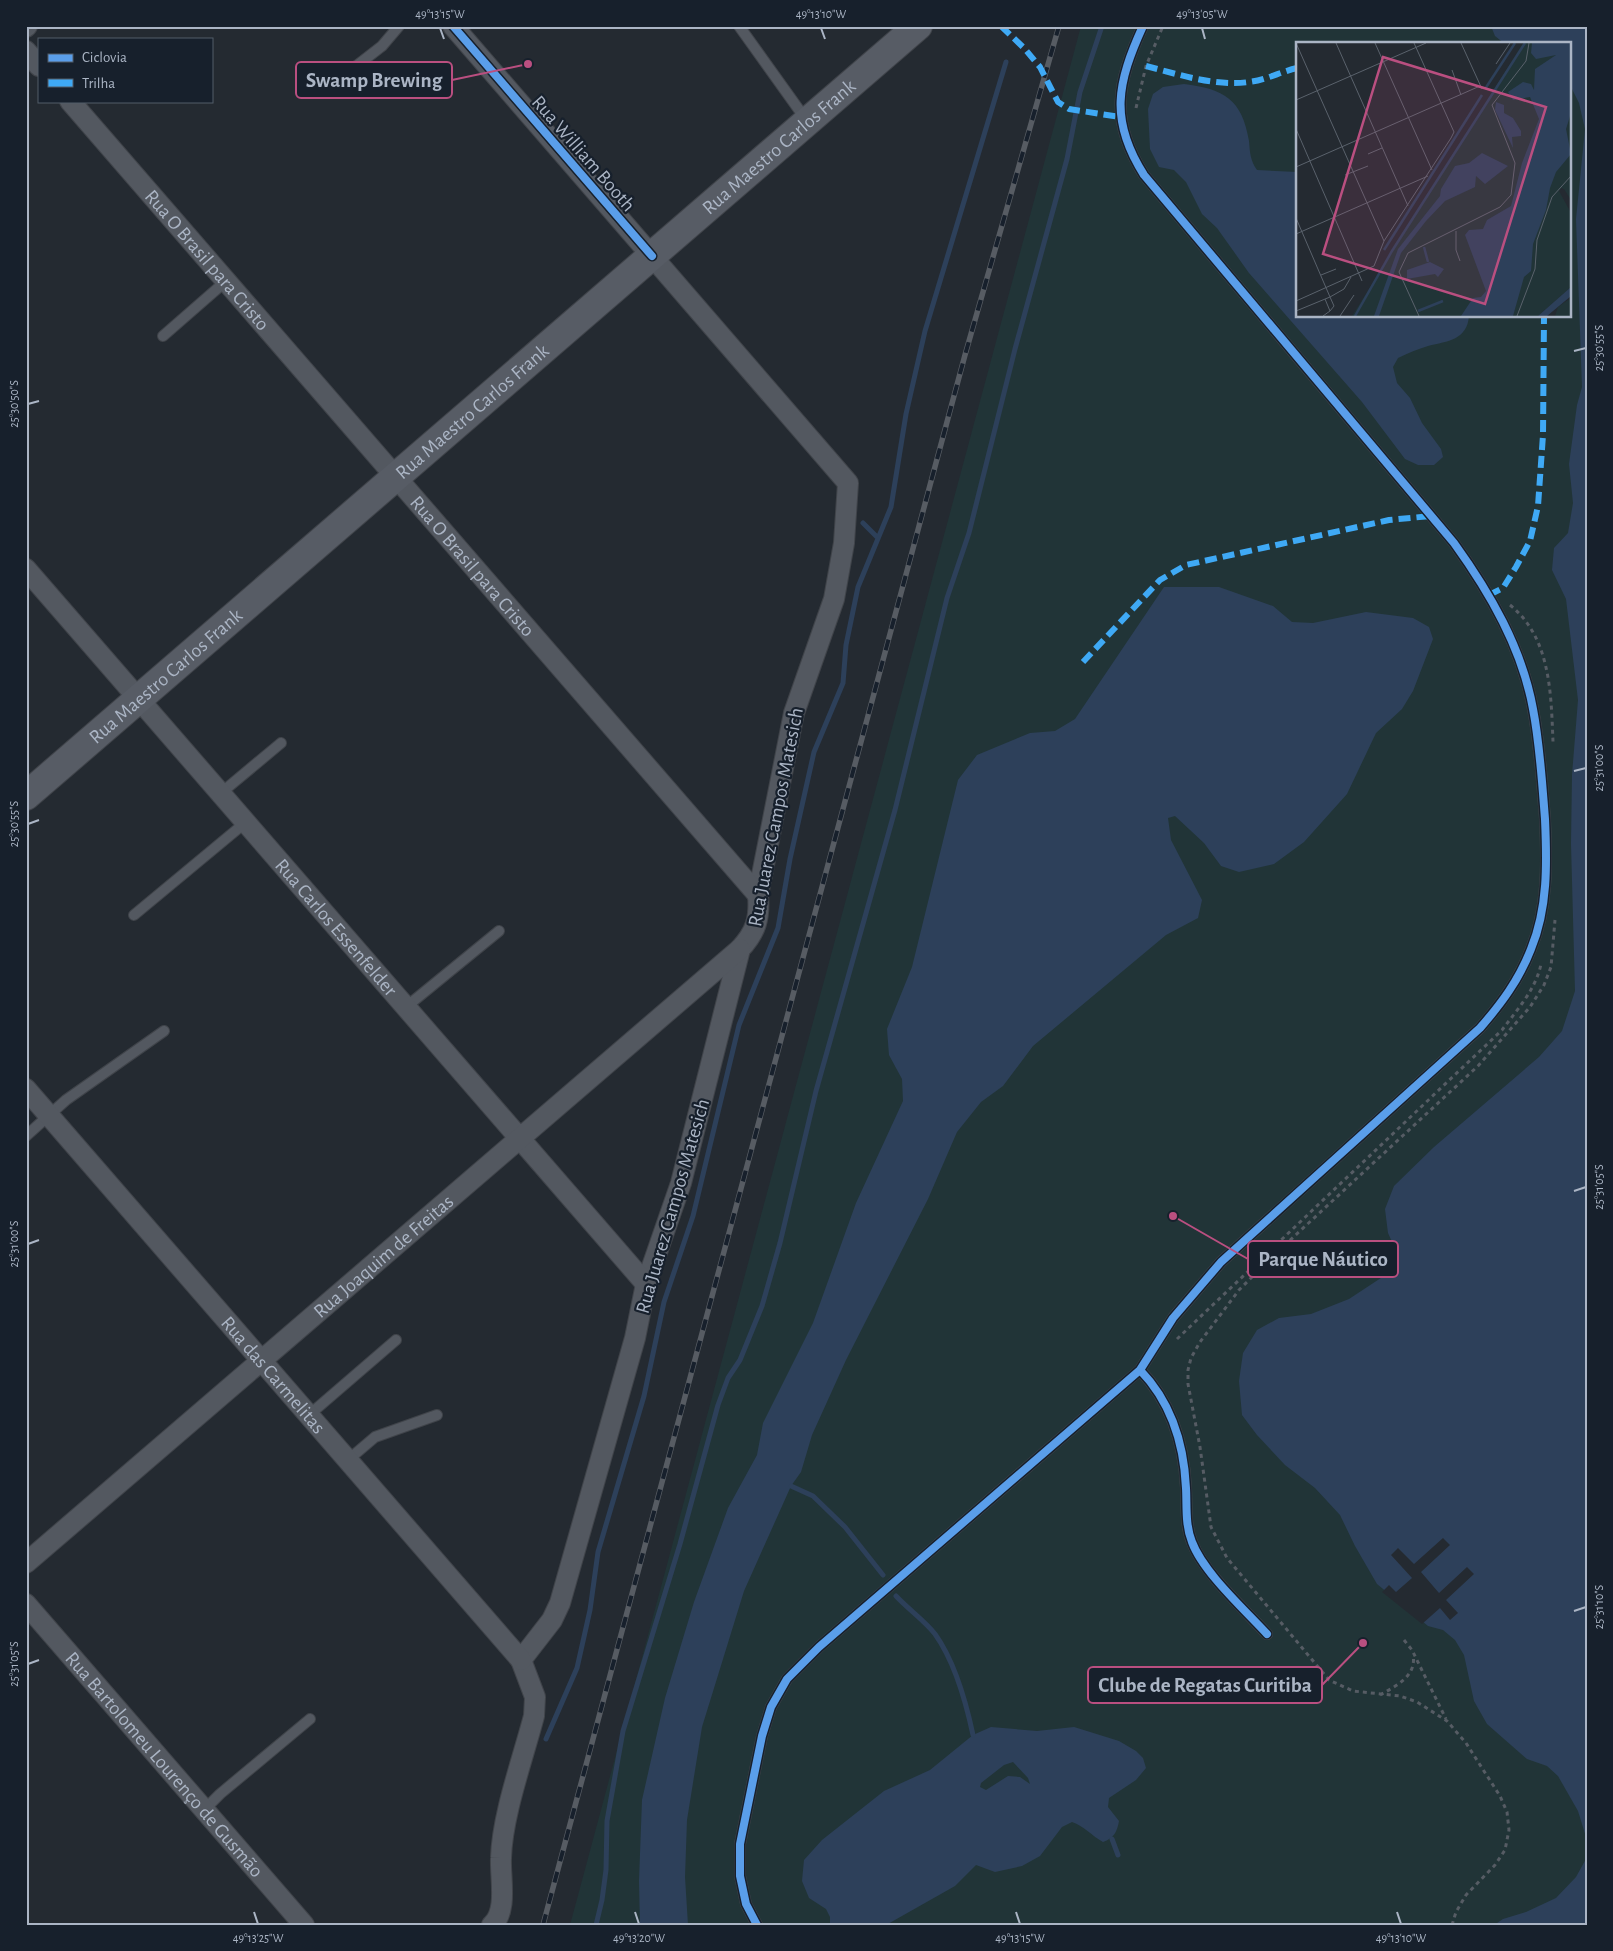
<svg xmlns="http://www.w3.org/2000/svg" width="1613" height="1951" viewBox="0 0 1613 1951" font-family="'Alegreya Sans',sans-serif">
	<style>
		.green { fill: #213437; fill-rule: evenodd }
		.water { fill: #2d405a; fill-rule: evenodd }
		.pier { fill: #242a31 }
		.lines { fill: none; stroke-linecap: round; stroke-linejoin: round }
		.stream { stroke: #2d405a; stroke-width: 5 }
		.lane-casing { stroke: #40444a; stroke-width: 12 }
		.street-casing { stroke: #40444a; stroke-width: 22 }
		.secondary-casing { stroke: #40444a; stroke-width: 30 }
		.path { stroke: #565c64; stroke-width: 3; stroke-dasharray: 4 4; stroke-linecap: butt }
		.lane { stroke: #535860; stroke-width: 10 }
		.street { stroke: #535860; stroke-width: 20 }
		.secondary { stroke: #575c65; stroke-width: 28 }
		.rail-casing { stroke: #575c63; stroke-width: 5.5 }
		.rail { stroke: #17202c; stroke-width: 4; stroke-dasharray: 11; stroke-linecap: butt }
		.quiet { stroke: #3fa9f5; stroke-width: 6; stroke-dasharray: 12 6; stroke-linecap: butt }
		.cycleway-casing { stroke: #17202c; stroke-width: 11 }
		.cycleway { stroke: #5a9eea; stroke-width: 8 }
		.ticks { fill: none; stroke: #abb5c5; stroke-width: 2 }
		.labels { text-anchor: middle; stroke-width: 4.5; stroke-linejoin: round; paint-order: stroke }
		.street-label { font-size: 20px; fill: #abb5c5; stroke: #17202c }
		.inset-river { fill: none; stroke: #2d405a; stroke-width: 2.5 }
		.inset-road { fill: none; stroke: #5a626c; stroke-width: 1 }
		.view { fill: #ba4f80; fill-opacity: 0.15; stroke: #ba4f80; stroke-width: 2.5 }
		.inset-edge { fill: none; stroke: #abb5c5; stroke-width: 2.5 }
		.leader { fill: none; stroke: #ba4f80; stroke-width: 2 }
		.callout-dot { fill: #ba4f80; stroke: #17202c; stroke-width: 2 }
		.callout { fill: #17202c; stroke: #ba4f80; stroke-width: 2 }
		.callout-label { font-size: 21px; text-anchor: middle; font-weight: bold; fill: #abb5c5 }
		.neatline { fill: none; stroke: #abb5c5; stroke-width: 2 }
		.ticks-label { font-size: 12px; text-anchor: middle; fill: #abb5c5 }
	</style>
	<rect width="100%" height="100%" fill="#242a31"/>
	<path class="green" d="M1081,26H1587V1925H570ZM1297,44H1569V316H1297Z"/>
	<path class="water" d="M1491,26H1587V1925H1494L1503,1919L1526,1912L1556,1898L1576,1877L1586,1859V1837L1578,1811L1558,1776L1547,1766L1527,1759L1487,1724L1474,1701L1464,1655L1455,1640L1443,1630L1428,1626L1377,1584L1355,1546L1340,1515L1315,1488L1285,1465L1257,1435L1242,1415L1239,1381L1243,1353L1257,1330L1279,1318L1311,1314L1349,1299L1387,1274L1398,1255L1388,1233L1385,1209L1394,1186L1434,1147L1539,1057L1562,1031L1575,991L1571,844L1572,775L1578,700L1566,599L1552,570L1554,548L1568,533L1573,503L1569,464L1577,405L1582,387L1576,219L1585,129L1579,103L1569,83V44H1505L1495,36Z
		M1184,84C1224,89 1242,99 1249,141C1250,153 1250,160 1257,170L1297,172V316H1469C1467,340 1448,341 1428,346C1418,349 1408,353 1398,358L1393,367L1397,383L1410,398L1422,423L1441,449L1443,457L1434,465H1418L1405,459L1362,402L1249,273L1217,228L1202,214L1186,182L1174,170L1159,167L1150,149L1148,109L1153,94L1163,87Z
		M1164,587H1219L1273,606L1292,622L1313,623L1366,612L1413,618L1429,627L1433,639L1413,691L1402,709L1376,733L1347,794L1304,842L1274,864L1239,872L1221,866L1204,843L1175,816L1168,818L1171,840L1202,900L1198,918L1166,935L1033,1046L1003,1086L981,1102L957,1132L928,1199L846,1360L812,1435L801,1472L791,1486L744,1591L702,1727L687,1820L685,1877L688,1925H640L639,1881L642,1800L665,1698L694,1602L728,1508L757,1455L763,1423L813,1323L856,1203L903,1101L902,1079L889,1055L887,1029L912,967L958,780L977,755L1030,733L1055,731L1075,719Z
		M991,1727L1037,1731L1074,1727L1119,1741L1136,1751L1143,1758L1146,1768L1136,1780L1109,1798L1108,1807L1119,1821C1117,1832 1114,1838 1103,1842C1092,1836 1084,1826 1072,1822L1062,1827L1040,1856L1022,1866L995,1872L976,1865L955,1886L886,1925H830V1917L826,1909L809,1898L802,1881L804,1860L822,1840L884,1791L930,1770L973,1735ZM1013,1762L1028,1778L1030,1784L1020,1777L1008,1776L986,1790L980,1787L981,1783L1004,1765Z"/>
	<path class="pier" d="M1443,1538L1450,1545L1421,1572L1439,1593L1467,1567L1474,1574L1446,1600L1458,1613L1450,1620L1440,1608L1422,1624L1382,1592L1389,1585L1396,1592L1412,1578L1391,1555L1398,1548L1414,1564Z"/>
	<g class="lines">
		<path class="stream" d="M863,523L877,537
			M791,1486L813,1496L845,1527L883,1575
			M896,1596C908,1609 925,1621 935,1634C955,1662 966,1702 973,1735
			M546,1739L577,1668L590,1610L598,1552L644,1396L664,1302L693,1216L739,1025L778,928L790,859L814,752L843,683L846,645L858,587L891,507L906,414L925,331L1006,62
			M1112,1839L1118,1855
			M596,1925L602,1900L606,1870L607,1821L623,1731L680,1544L718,1405L728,1378L740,1360L762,1306L780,1243L816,1091L895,810L947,598L969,533L1015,349L1067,159L1080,92L1102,26"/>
		<g class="lane-casing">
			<path id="lane" d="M739,26L807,121
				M328,88L382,46L399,26
				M163,336L226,281
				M221,793L281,743
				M134,915L246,822
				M406,1007L499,931
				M26,1136L66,1100L164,1031
				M1140,1370C1171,1402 1184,1444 1186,1488C1187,1506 1185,1525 1192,1542C1203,1572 1244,1609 1267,1634
				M309,1415L396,1340
				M348,1460L375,1437L437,1415
				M204,1810L220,1794L310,1719
				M757,1925L746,1904L740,1876V1844L762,1736L771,1707L787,1679L819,1647L1140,1370L1173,1318L1221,1262L1480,1028C1501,1004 1519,980 1531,949C1548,908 1547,863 1545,819C1542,782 1540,745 1533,709C1522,648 1490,593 1454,543L1144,175C1109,120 1117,83 1143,26"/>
		</g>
		<g class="street-casing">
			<g id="street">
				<path d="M453,26L848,483L844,543L834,599L794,713L758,895C760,918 756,932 740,949L681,1183L646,1284L635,1338L560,1603L552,1620L521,1660L535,1697L534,1716C523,1758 502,1816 501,1858C500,1878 508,1911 492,1925"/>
				<path d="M26,27L27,26"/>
				<path d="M26,51L39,66"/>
				<path id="s1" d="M70,101L758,895"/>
				<path id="s2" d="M26,569L646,1284"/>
				<path id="s3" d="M26,1089L521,1660"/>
				<path id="s4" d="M26,1563L740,949"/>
				<path id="s5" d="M26,1604L304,1925"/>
			</g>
		</g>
		<g class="secondary-casing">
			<g id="secondary">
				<path id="s6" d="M26,796L918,26"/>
			</g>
		</g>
		<path class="path" d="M1136,108L1146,66L1163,26
			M1510,605C1551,638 1551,694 1553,742
			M1177,1339L1502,1030C1517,1010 1536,989 1541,964
			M1404,1640L1412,1650L1446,1719
			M1380,1695C1396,1686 1417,1676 1413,1655
			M1452,1925L1456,1912L1466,1895L1495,1865L1505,1850L1509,1830L1507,1812L1500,1796L1466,1743L1447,1721L1417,1702L1400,1696L1353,1691L1329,1680L1227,1558L1211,1527L1200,1447L1188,1384V1370L1191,1358L1200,1342L1239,1290L1273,1256L1478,1066L1530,1007L1544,985L1551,967L1555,920"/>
		<use href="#lane" class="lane"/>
		<use href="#street" class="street"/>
		<use href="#secondary" class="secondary"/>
		<g class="rail-casing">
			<path id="rail" d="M543,1925L965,355L1059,26"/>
		</g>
		<use href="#rail" class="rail"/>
		<path class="quiet" d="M1001,26L1024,48L1040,67L1058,102L1069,109L1120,117
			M1146,66C1177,74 1216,87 1249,82C1266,80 1280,72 1297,68
			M1489,595L1503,588L1516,567L1530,541L1538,506L1543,435L1544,316
			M1083,662L1160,580L1186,565L1389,520L1431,516"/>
		<g class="cycleway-casing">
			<path id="cycleway" d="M453,26L652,256
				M1140,1370C1171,1402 1184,1444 1186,1488C1187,1506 1185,1525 1192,1542C1203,1572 1244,1609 1267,1634
				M757,1925L746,1904L740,1876V1844L762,1736L771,1707L787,1679L819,1647L1140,1370L1173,1318L1221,1262L1480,1028C1501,1004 1519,980 1531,949C1548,908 1547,863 1545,819C1542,782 1540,745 1533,709C1522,648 1490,593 1454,543L1144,175C1109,120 1117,83 1143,26"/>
		</g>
		<use href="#cycleway" class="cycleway"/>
	</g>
	<path class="ticks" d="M440,28L444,39M821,28L825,39M1202,28L1205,39M1574,351L1586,348M28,404L39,401M1574,771L1586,768M28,824L39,820M1574,1191L1586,1187M28,1244L39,1240M1574,1611L1586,1607M28,1664L39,1660M254,1912L258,1924M635,1912L639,1924M1016,1912L1020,1924M1397,1912L1401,1924"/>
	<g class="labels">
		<g class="street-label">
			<text dy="7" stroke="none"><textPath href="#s6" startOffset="994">Rua Maestro Carlos Frank</textPath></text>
			<text transform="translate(584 153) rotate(49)" y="7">Rua William Booth</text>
			<text dy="7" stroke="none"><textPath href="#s1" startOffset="210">Rua O Brasil para Cristo</textPath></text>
			<text dy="7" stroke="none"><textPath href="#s6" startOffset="589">Rua Maestro Carlos Frank</textPath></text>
			<text dy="7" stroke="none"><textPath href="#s1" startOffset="615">Rua O Brasil para Cristo</textPath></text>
			<text dy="7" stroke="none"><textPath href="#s6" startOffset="184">Rua Maestro Carlos Frank</textPath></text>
			<text transform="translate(775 817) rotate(-79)" y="7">Rua Juarez Campos Matesich</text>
			<text dy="7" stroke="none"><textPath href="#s2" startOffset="474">Rua Carlos Essenfelder</textPath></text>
			<text transform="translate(672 1206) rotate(-74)" y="7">Rua Juarez Campos Matesich</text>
			<text dy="7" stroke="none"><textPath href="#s4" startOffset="471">Rua Joaquim de Freitas</textPath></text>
			<text dy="7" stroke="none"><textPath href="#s3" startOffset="378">Rua das Carmelitas</textPath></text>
			<text dy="7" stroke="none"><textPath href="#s5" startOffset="212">Rua Bartolomeu Lourenço de Gusmão</textPath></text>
		</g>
	</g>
	<g transform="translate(1296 42)">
		<rect width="275" height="275" fill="#242a31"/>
		<path d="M227,1H275V158L268,147L265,146L263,149L275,171V245L242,274H56ZM275,256V274H259L262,265Z" fill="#213437"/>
		<path d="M236,1H275V71L270,87L275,112L260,130L254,146L250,168L237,202L235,229L228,235L217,274H165L177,256L185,255L190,249L169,193L173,188L187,187L191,178L215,164L226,121L243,77L234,55L217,58L212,50L227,40L235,42L238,48L239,27L260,13L240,17L235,11ZM200,60L208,63V71L217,76L225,89V94L216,95L217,106L199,68ZM186,111L212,124L189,142L180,134L179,145L149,159L130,179L105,211L83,274H78L102,207L144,154L145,147L159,124L173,121ZM134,220L148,227L142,235L139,232L111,237V228ZM275,245V254L251,274H242Z" fill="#2d405a"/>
		<path class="inset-river" d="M189,47L219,1M128,205L132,220M88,208L186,53M122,269L147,259M59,274L96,209L229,1"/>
		<path class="inset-road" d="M0,1L88,199M40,1L112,164M79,1L136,128M165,1L186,47M200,22L214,1M156,28L165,53M0,58L130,1M0,87L66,239M72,112L86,106M0,125L184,44M49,133L72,124M0,176L34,255L0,269M160,189V208L164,219M0,192L132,134M25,233L40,227M0,259L78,224L88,199L155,96L158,90L118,1M34,269L38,264L34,255L48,247L55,235M27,274L34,269L29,257M44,274L58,253M123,274L103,230L112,211L204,165L215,153L219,121L196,63L230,19L233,1M221,274L239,227L241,198L256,155L275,134"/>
		<path class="view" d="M87,15L250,65L189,262L27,212Z"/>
		<rect width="275" height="275" class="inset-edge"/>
	</g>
	<path class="leader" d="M528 64L452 80M1173 1216L1248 1259M1363 1643L1322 1685"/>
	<g class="callout-dot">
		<circle cx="528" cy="64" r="5"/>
		<circle cx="1173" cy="1216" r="5"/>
		<circle cx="1363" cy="1643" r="5"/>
	</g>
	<g class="callout">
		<rect x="296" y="62" width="156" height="36" rx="5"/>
		<rect x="1248" y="1241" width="150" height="36" rx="5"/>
		<rect x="1088" y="1667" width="234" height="36" rx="5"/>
	</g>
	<g class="callout-label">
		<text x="374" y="87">Swamp Brewing</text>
		<text x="1323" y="1266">Parque Náutico</text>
		<text x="1205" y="1692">Clube de Regatas Curitiba</text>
	</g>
	<rect width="1613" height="1951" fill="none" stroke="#17202c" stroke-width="55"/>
	<rect x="38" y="38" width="175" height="65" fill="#17202c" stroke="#525c69"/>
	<rect x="48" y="54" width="25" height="8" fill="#5a9eea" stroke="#525c69"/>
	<text x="82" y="62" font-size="15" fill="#abb5c5">Ciclovia</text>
	<rect x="48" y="79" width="25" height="8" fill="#3fa9f5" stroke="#525c69"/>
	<text x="82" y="88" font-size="15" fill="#abb5c5">Trilha</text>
	<rect x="28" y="28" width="1558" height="1896" class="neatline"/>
	<g class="ticks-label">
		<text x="440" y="18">49°13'15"W</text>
		<text x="821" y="18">49°13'10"W</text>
		<text x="1202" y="18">49°13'05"W</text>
		<text transform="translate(1599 348) rotate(-90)" y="4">25°30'55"S</text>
		<text transform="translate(14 404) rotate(-90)" y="4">25°30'50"S</text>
		<text transform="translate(1599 768) rotate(-90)" y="4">25°31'00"S</text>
		<text transform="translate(14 824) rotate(-90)" y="4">25°30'55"S</text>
		<text transform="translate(1599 1187) rotate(-90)" y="4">25°31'05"S</text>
		<text transform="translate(14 1244) rotate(-90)" y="4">25°31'00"S</text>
		<text transform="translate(1599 1607) rotate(-90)" y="4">25°31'10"S</text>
		<text transform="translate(14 1664) rotate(-90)" y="4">25°31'05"S</text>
		<text x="258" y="1942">49°13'25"W</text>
		<text x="639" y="1942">49°13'20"W</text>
		<text x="1020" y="1942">49°13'15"W</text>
		<text x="1401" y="1942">49°13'10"W</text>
	</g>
</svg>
